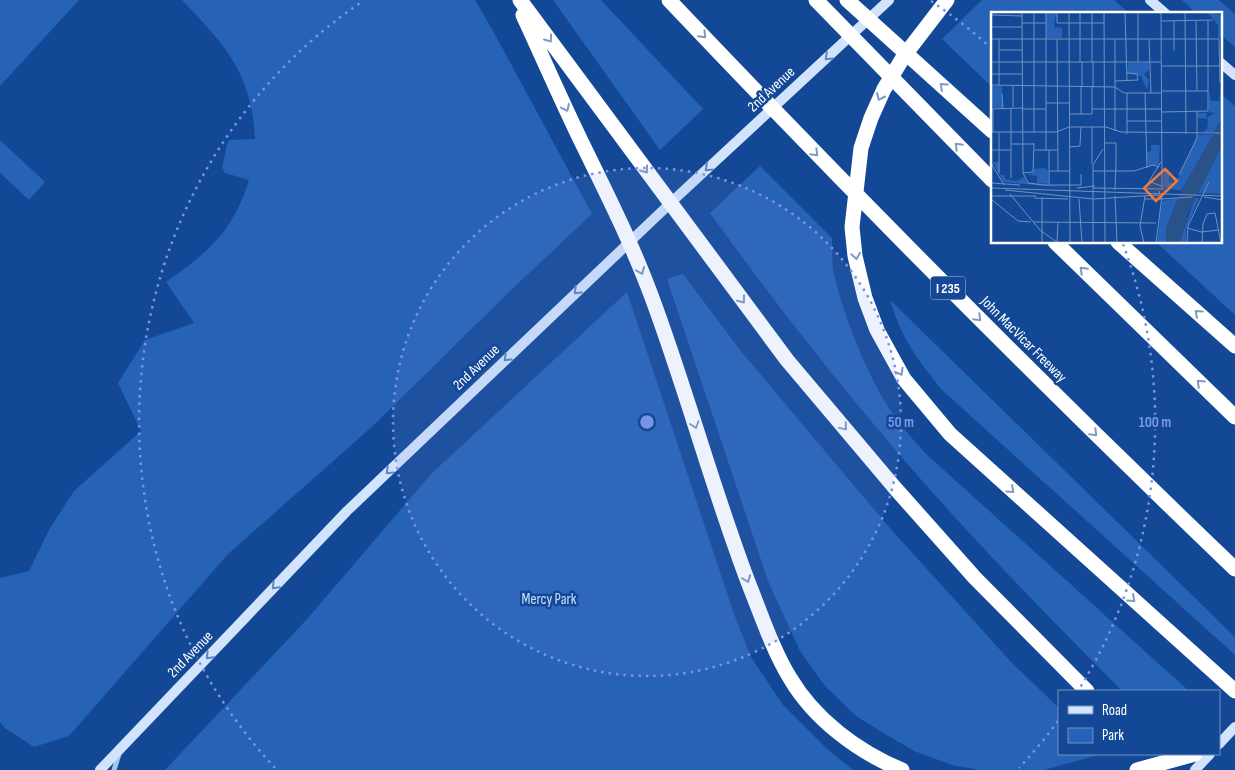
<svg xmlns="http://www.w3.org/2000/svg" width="1235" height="770" viewBox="0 0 1235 770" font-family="'Sofia Sans Condensed',sans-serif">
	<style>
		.green { fill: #2662b5 }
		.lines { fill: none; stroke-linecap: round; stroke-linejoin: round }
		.minor { stroke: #a3c5f3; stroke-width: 5 }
		.secondary { stroke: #d2e3fc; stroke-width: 10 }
		.motorway { stroke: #fff; stroke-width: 15 }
		.oneway { stroke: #7d9ac5 }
		.oneway2 { stroke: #5f86bf }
		.ring { fill: none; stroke: #7795e8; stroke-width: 2.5; stroke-dasharray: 2.5 5 }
		.labels { text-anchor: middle; stroke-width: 5; stroke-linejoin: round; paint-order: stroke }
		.shield { fill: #134896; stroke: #b8c8e0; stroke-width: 1 }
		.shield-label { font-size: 14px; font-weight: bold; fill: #fff }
		.street-label { font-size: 15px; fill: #fff; stroke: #134896 }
		.park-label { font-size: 15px; fill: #cbe0fd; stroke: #134896 }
		.inset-road { fill: none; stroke: #7191c0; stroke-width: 1 }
		.view { fill: #ed7a3d; fill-opacity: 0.15; stroke: #ed7a3d; stroke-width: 2.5 }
		.inset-edge { fill: none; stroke: #fff; stroke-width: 2.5 }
		.centre { fill: #7795e8; stroke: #134896; stroke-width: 2.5 }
		.ring-label { font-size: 15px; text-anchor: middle; font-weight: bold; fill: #7795e8; stroke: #134896; stroke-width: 5; stroke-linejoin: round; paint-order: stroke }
	</style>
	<rect width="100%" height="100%" fill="#134896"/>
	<path class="green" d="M0,0H79L0,86Z
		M182,0H475L492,29L592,214L510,291L374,425L228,554L69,736L34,747L5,728L0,722V578L29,571L50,528L74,491L141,431L118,383L145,340L194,323L166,282C209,252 233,231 249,180L225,173L222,168L227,144L229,140L255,139C252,73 225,45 182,0Z
		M553,0H601L703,109L660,150Z
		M982,0H1114L1130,14H992V87L942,39Z
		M1182,0H1219L1235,14V47L1221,35V14H1197Z
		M1221,94L1235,106V315L1157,243L1221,242Z
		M0,140L45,182L29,200L0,173Z
		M760,166L832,238C832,248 832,259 833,269C841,309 865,370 887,405C898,423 912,438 926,454L1189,691H1122C1072,640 1021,589 972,536C878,434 791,326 710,213Z
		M683,274L740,350L888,526L1012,663L1059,708V754H1102L1044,770H980L952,765L914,751L880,731L856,716L825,686L800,651L768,581L667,279Z
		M627,292L734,614L751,657L783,705L827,749L853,770H165L308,618L431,474Z
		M890,300L1235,637V655L942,390C918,360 901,338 890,300Z"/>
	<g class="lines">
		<path class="minor" d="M114,770L119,754"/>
		<path class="secondary" d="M1150,0L1166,14
			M1221,63L1235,75
			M1219,744L1235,727
			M100,770L347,511L679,195L889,0
			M1195,770L1210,754"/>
		<path class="motorway" d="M520,0L787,360L895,488L975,578L1087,691
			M669,0C853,194 1042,384 1235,569
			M816,0L992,180
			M847,0L992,131
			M947,0L904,56L884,89L871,118L861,148L852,227L855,256L865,298L877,330L904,379L950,434L1235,691
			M523,15C543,58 562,102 583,145C607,194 632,244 651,295C687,391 713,491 750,587C762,617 773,650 790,678C814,719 858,752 902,770
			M1055,242L1235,417
			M1118,242L1235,346
			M1137,770L1195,754"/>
	</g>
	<defs><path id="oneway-chevron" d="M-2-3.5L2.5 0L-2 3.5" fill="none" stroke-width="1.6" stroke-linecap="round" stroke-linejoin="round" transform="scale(1.25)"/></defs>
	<g class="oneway">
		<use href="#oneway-chevron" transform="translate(703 35) rotate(47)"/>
		<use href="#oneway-chevron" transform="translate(549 39) rotate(54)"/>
		<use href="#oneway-chevron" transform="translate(943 86) rotate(-138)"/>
		<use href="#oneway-chevron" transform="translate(880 97) rotate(114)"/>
		<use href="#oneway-chevron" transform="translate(566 108) rotate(65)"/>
		<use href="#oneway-chevron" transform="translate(958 146) rotate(-135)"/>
		<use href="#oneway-chevron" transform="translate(815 153) rotate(46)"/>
		<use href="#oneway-chevron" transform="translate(645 170) rotate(54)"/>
		<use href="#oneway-chevron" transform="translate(856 256) rotate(81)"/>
		<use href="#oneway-chevron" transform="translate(1083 270) rotate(-135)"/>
		<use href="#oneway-chevron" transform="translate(641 271) rotate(67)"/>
		<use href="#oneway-chevron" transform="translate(742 300) rotate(53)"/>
		<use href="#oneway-chevron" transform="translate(1198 313) rotate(-138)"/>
		<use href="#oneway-chevron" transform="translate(978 318) rotate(45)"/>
		<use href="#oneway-chevron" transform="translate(900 372) rotate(61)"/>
		<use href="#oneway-chevron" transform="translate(1200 383) rotate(-136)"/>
		<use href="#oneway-chevron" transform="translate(695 425) rotate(72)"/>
		<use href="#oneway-chevron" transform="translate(844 427) rotate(50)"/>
		<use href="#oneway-chevron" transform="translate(1094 433) rotate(45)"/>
		<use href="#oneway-chevron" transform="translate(1011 490) rotate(42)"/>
		<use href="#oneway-chevron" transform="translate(747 579) rotate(69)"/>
		<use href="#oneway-chevron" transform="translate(1132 599) rotate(42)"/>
	</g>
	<g class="oneway2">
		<use href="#oneway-chevron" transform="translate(828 57) rotate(137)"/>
		<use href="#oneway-chevron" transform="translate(708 168) rotate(137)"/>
		<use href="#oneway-chevron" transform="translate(577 291) rotate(136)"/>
		<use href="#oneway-chevron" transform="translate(507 358) rotate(136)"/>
		<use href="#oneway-chevron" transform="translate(389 471) rotate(136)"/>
		<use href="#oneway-chevron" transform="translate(275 586) rotate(134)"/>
		<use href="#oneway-chevron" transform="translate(209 656) rotate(134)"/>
	</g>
	<circle cx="647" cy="422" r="254" fill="#7795e8" fill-opacity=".12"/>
	<g class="ring">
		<circle cx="647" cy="422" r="254"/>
		<path d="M1058 721A508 508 0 0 1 1019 768M275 768A508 508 0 0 1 363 1M931 1A508 508 0 0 1 990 47M1123 244A508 508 0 0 1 1078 691"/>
	</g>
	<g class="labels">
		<rect class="shield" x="930.5" y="276.5" width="35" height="23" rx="4"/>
		<g class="shield-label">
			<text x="948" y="293">I 235</text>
		</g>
		<g class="street-label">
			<text transform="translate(771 89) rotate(-43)" y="5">2nd Avenue</text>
			<text transform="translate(1024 339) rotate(45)" y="5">John MacVicar Freeway</text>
			<text transform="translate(476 367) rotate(-44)" y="5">2nd Avenue</text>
			<text transform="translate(190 654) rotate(-46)" y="5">2nd Avenue</text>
		</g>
		<g class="park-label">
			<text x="549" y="604">Mercy Park</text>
		</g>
	</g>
	<g transform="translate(991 12)">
		<rect width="231" height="231" fill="#134896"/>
		<path d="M55,0H65L63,15L71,16V26H55ZM216,0L231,3V26H227V13ZM137,51H158V58L153,62L158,68L156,78L150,64L136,61ZM231,63V107L223,120H212L216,117L217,107L207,106V101H216L215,106L224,101L218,100V79L220,89H228ZM0,74H11V96H0ZM223,122L190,179L172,175L173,157L178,158V170L184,172L182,167L187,166L207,123ZM160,133H169L168,153L157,154L155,140L160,139ZM231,133V182L207,181L223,150ZM2,150H8L9,163H14V167L26,169L33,165L35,170L77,176L12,170ZM53,156L57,158V172L46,171V164L36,163L42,161L43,157ZM187,186L175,217V231H166L171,189ZM204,186H208L195,217V231H188Z" fill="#2662b5"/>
		<path d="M231,107V133L197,201L189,231H175V217L190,179Z" fill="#29518a"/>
		<path class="inset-road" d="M31,0L32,161L37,171L53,173H90V162M43,0V120M55,0V138M66,0V11H113M78,0L79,231M101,0V50M113,0L114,231M134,0L136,69M147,0V27M170,0L171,176M194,0L195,122M0,3L31,4M170,9L222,8M183,9V39M205,9L206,79M31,11H55M0,15H31M0,27H228L229,71M8,27V73M66,27L67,159M124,27V119M147,27V50M158,27L160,81M8,38H31M0,50H170M89,50V0M91,50V75M102,50V75M170,54H229M0,62H31M124,69L147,68L146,62L136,61M0,73L124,75L133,81H171M22,74V96M171,79H217M136,81V122M154,81L156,156M11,82L12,97M55,91H78M0,97L31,96M20,97V166M31,97H55M101,97H171M171,100L217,99V9M78,102H101V75M90,102V75M136,109H170M101,115V152M0,120H65L78,115H115L130,120L232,121M2,120V97M8,120V161M114,131H125V149M20,132H43M78,135L89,134L90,115M0,138H20M43,138H66M58,138V173M0,151L13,173M58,159H78M102,159H143L162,153L168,155M32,161L42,160L43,131M188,163L206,126V100M0,171L29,173M154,175L160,170L170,174M0,176L232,184M86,176L104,174M102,176L173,177M154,176L170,150M14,178L102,187L168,183M124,178L125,149M168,179L170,187L201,185M19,182L49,218L67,231M0,184H45M124,184L126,231M213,185L232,188M43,186L77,187M51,186V231M0,187L27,209L40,210M88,187L91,231M154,187H170M42,210L165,211M196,216L210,220L228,218M66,231L67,210M102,231V153L112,137M153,231L149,214L154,184M165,231L171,184M196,231L197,214L218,170M211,231L212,212L216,202L224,201L230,231"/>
		<path class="view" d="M174,157L186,169L165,189L153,176Z"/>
		<rect width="231" height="231" class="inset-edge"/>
	</g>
	<circle cx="647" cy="422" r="8" class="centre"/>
	<g class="ring-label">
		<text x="901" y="427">50 m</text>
		<text x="1155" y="427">100 m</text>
	</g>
	<rect x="1058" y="690" width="162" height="65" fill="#134896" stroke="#7191c0"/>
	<rect x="1068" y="706" width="25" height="8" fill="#d2e3fc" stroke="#7191c0"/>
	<text x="1102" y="715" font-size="15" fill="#ffffff">Road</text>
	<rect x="1068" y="728" width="25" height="15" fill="#2662b5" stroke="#7191c0"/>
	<text x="1102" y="740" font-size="15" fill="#ffffff">Park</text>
</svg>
